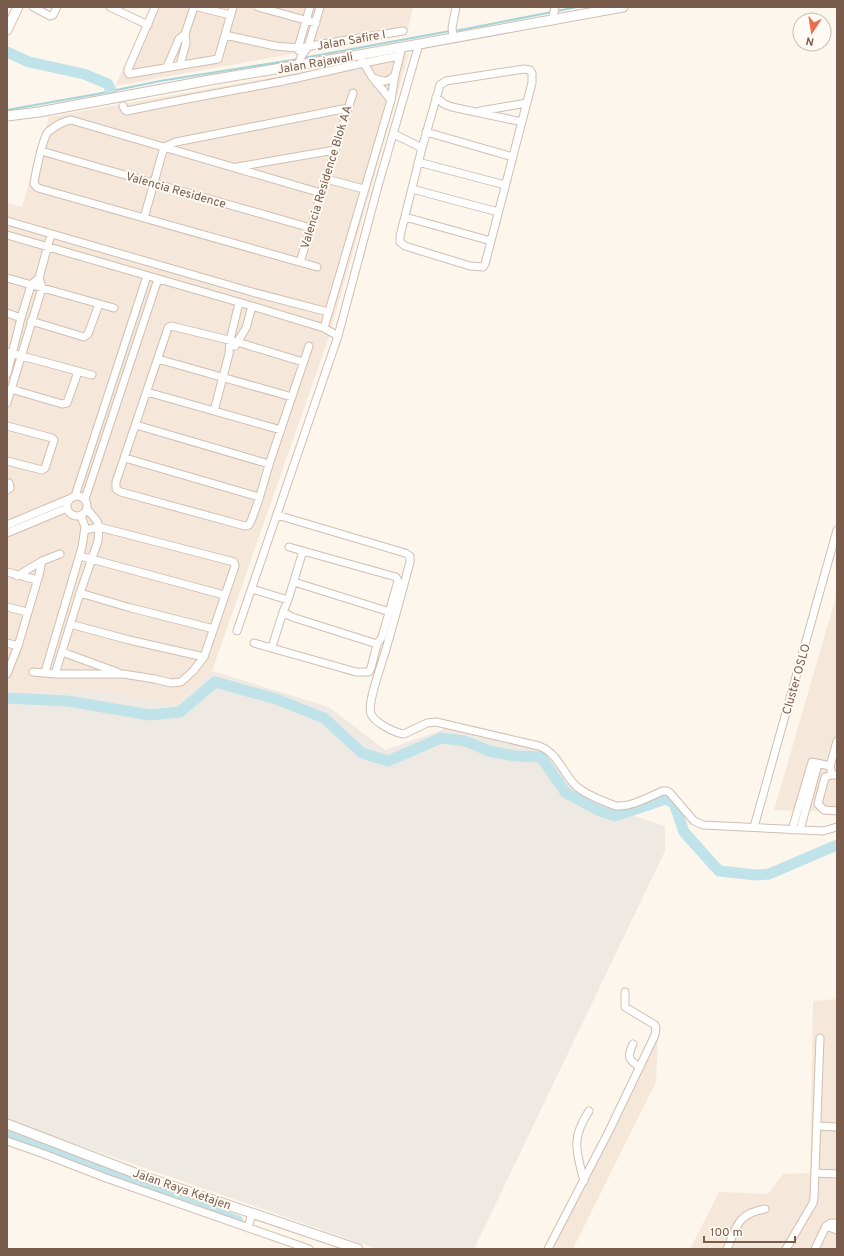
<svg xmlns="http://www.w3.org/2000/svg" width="844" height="1256" viewBox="0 0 844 1256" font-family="Overpass,sans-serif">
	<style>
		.residential { fill: #f5e8da }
		.industrial { fill: #efe9e4 }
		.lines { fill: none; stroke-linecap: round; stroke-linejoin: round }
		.stream { stroke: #a5d3da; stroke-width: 2 }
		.river { stroke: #bfe3e8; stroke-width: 11 }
		.minor-casing { stroke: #d1beb0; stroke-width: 9 }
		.tertiary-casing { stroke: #d1beb0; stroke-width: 11 }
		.minor { stroke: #fff; stroke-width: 7 }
		.tertiary { stroke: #fff; stroke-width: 9 }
		.labels { text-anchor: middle; stroke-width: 4; stroke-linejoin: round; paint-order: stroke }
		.street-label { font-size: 12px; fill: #7a5c4d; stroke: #fffaf3 }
	</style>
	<rect width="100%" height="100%" fill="#fdf6ec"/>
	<path class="residential" d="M152,7H413L407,33L115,86Z
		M409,53L329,337L212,671L177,705L95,690L28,693L7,690V203L22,207L49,117Z
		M837,593V812L774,810Z
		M837,999V1249H690L719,1192L768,1194L783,1174L810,1173L813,1001Z
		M658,1037L656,1082L573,1249H551Z"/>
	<path class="industrial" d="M212,671L329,707L385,750L453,726L545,746L597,804L665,826V851L474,1249H377L7,1120V690L28,693L95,690L177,705Z"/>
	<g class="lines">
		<path class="stream" d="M557,11L577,7
			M455,31L552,12
			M303,58L450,31
			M7,110L97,94L160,81L299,59"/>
		<path class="river" d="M7,52L29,62L84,74L108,84L111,91
			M7,698L67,701L150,715L180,712L215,682L276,699L324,718L362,753L388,761L441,738L465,741L489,751L515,756L541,757L566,793L600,811L615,816L666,799L674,803L684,832L719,871L757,875L769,874L837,845
			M7,1136L238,1221"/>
		<g class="minor-casing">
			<path id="minor" d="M33,7L50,16L53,15L57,7
				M110,7L148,25
				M155,7L128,69V72L129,74L218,59L233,7
				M198,7L230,15
				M258,7L316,23
				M552,21L555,7
				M225,35L275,46L298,48L403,31
				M453,37L452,28L456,7
				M299,51L298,48L310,7
				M362,60L372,77L391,100
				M180,65L186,43L185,34
				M298,65L302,55L308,47L320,7
				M167,67L179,39L185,34L194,7
				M524,69L530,70L532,73V83L485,264L483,267L470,266L405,246L400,242V236L422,148L440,85L446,81Z
				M374,78C383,82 388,83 395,75
				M436,97L444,104L452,107L522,122
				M123,106L125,110L127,111C179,100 231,91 283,81C322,73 360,63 399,56
				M480,111L527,103
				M426,132L513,157
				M394,134L422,148
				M41,151L311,228
				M418,162L505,185
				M237,167L335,150
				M326,179L364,189
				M412,189L498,212
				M405,217L491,241
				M144,218L164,147L176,142L348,108
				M7,221L252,292L328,312
				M7,235L252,306L324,328L338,336
				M300,262L353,93
				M317,267L38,188L34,184C35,175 43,137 48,132C54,127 64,121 71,120L321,193
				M7,278L114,308
				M7,313L21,318
				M31,321L84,337L88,334L99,304
				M324,328L391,100L395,75L402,47
				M235,346L246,328L252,306
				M7,352L92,375
				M158,359L292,397
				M303,362L237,342L171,326L168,328L116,482V489L121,492L245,526L249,525C258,507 263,484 269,465C282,425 296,385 309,346
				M7,374L21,318L31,285L39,278L51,234
				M11,389L62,404L67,403L78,372
				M147,392L281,430
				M7,403L42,288L39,278
				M214,411L229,354L230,340L239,303
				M136,425L269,464
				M7,426L52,438L54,440L45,468L42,470L7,461
				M125,458L259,497
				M7,483H9L10,488L7,490
				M67 506a10 10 0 1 1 20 0a10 10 0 1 1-20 0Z
				M75,496L147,276
				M85,499L158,279
				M277,515L405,553L410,556V562C403,588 396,615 388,642C385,656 366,703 371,714C375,723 395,733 404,734L427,723L436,722L539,746C558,753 562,772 575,785C583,793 605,802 616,806C632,807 648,797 663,791H667L670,793L694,821L703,825L823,831L837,827
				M7,525L69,499
				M7,533L67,508
				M80,556L224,595
				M7,572L37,580
				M17,576L42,561L60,554
				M294,582L390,612
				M252,589L288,600L303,551L289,547
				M80,593L131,608L214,629
				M288,600L283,612L292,617L377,644
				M7,607L27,612
				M70,624L129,640L204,657
				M237,631L338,336L378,186L419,44
				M7,643L18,646
				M254,643L356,672H369L371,668L377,644L382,637L398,581L396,577L303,551
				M272,647L283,612
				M62,652L117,672
				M33,672L55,674H123L155,679L171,683L181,682L193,671L204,657L235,566L234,562L99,527L85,530
				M45,672L82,547L85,527L81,516
				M7,674L18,646L39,575L42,561
				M55,674L80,593L98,541L99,527L97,521L87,509
				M830,766L837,741
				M832,775L825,777L818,804L824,810L837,811
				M754,827L837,530
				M792,830L812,762L830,766L832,775H837
				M800,830L818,764
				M633,1044C627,1057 628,1060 640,1067
				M817,1126L837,1127
				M7,1141L44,1154L106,1178L309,1249
				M815,1173L837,1174
				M584,1181C576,1151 571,1138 589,1111
				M826,1226L837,1230
				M248,1228L252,1213
				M548,1249L609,1131L655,1035L656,1028L655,1025L625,1007V992
				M727,1249C737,1226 737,1214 765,1209
				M786,1249L813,1203L814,1198L820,1038
				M815,1249L826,1226L831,1223H837"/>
		</g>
		<g class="tertiary-casing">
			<path id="tertiary" d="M7,30L18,7
				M7,116L39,112L210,80L359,55L623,7
				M7,1124L145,1177L358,1249"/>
		</g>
		<use href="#minor" class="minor"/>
		<use href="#tertiary" class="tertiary"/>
	</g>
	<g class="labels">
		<g class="street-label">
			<text transform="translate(351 40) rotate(-10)" y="4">Jalan Safire I</text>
			<text transform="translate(315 63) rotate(-10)" y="4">Jalan Rajawali</text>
			<text transform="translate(326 177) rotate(-73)" y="4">Valencia Residence Blok AA</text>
			<text transform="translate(176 190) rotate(16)" y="4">Valencia Residence</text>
			<text transform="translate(796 679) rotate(-74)" y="4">Cluster OSLO</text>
			<text transform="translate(182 1189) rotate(19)" y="4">Jalan Raya Ketajen</text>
		</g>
	</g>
	<rect width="844" height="1256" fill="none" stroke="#7a5c4d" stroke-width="16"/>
	<g transform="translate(812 32) rotate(192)"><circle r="19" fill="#fffaf3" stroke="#cabbb1"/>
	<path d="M0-3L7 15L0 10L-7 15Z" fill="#e76f51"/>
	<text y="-6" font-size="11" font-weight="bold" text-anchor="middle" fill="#7a5c4d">N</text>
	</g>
	<path d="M704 1236v6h91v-6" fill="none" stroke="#7a5c4d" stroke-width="2"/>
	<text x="710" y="1236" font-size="12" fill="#7a5c4d" stroke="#fffaf3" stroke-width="3" paint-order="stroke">100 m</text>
</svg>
